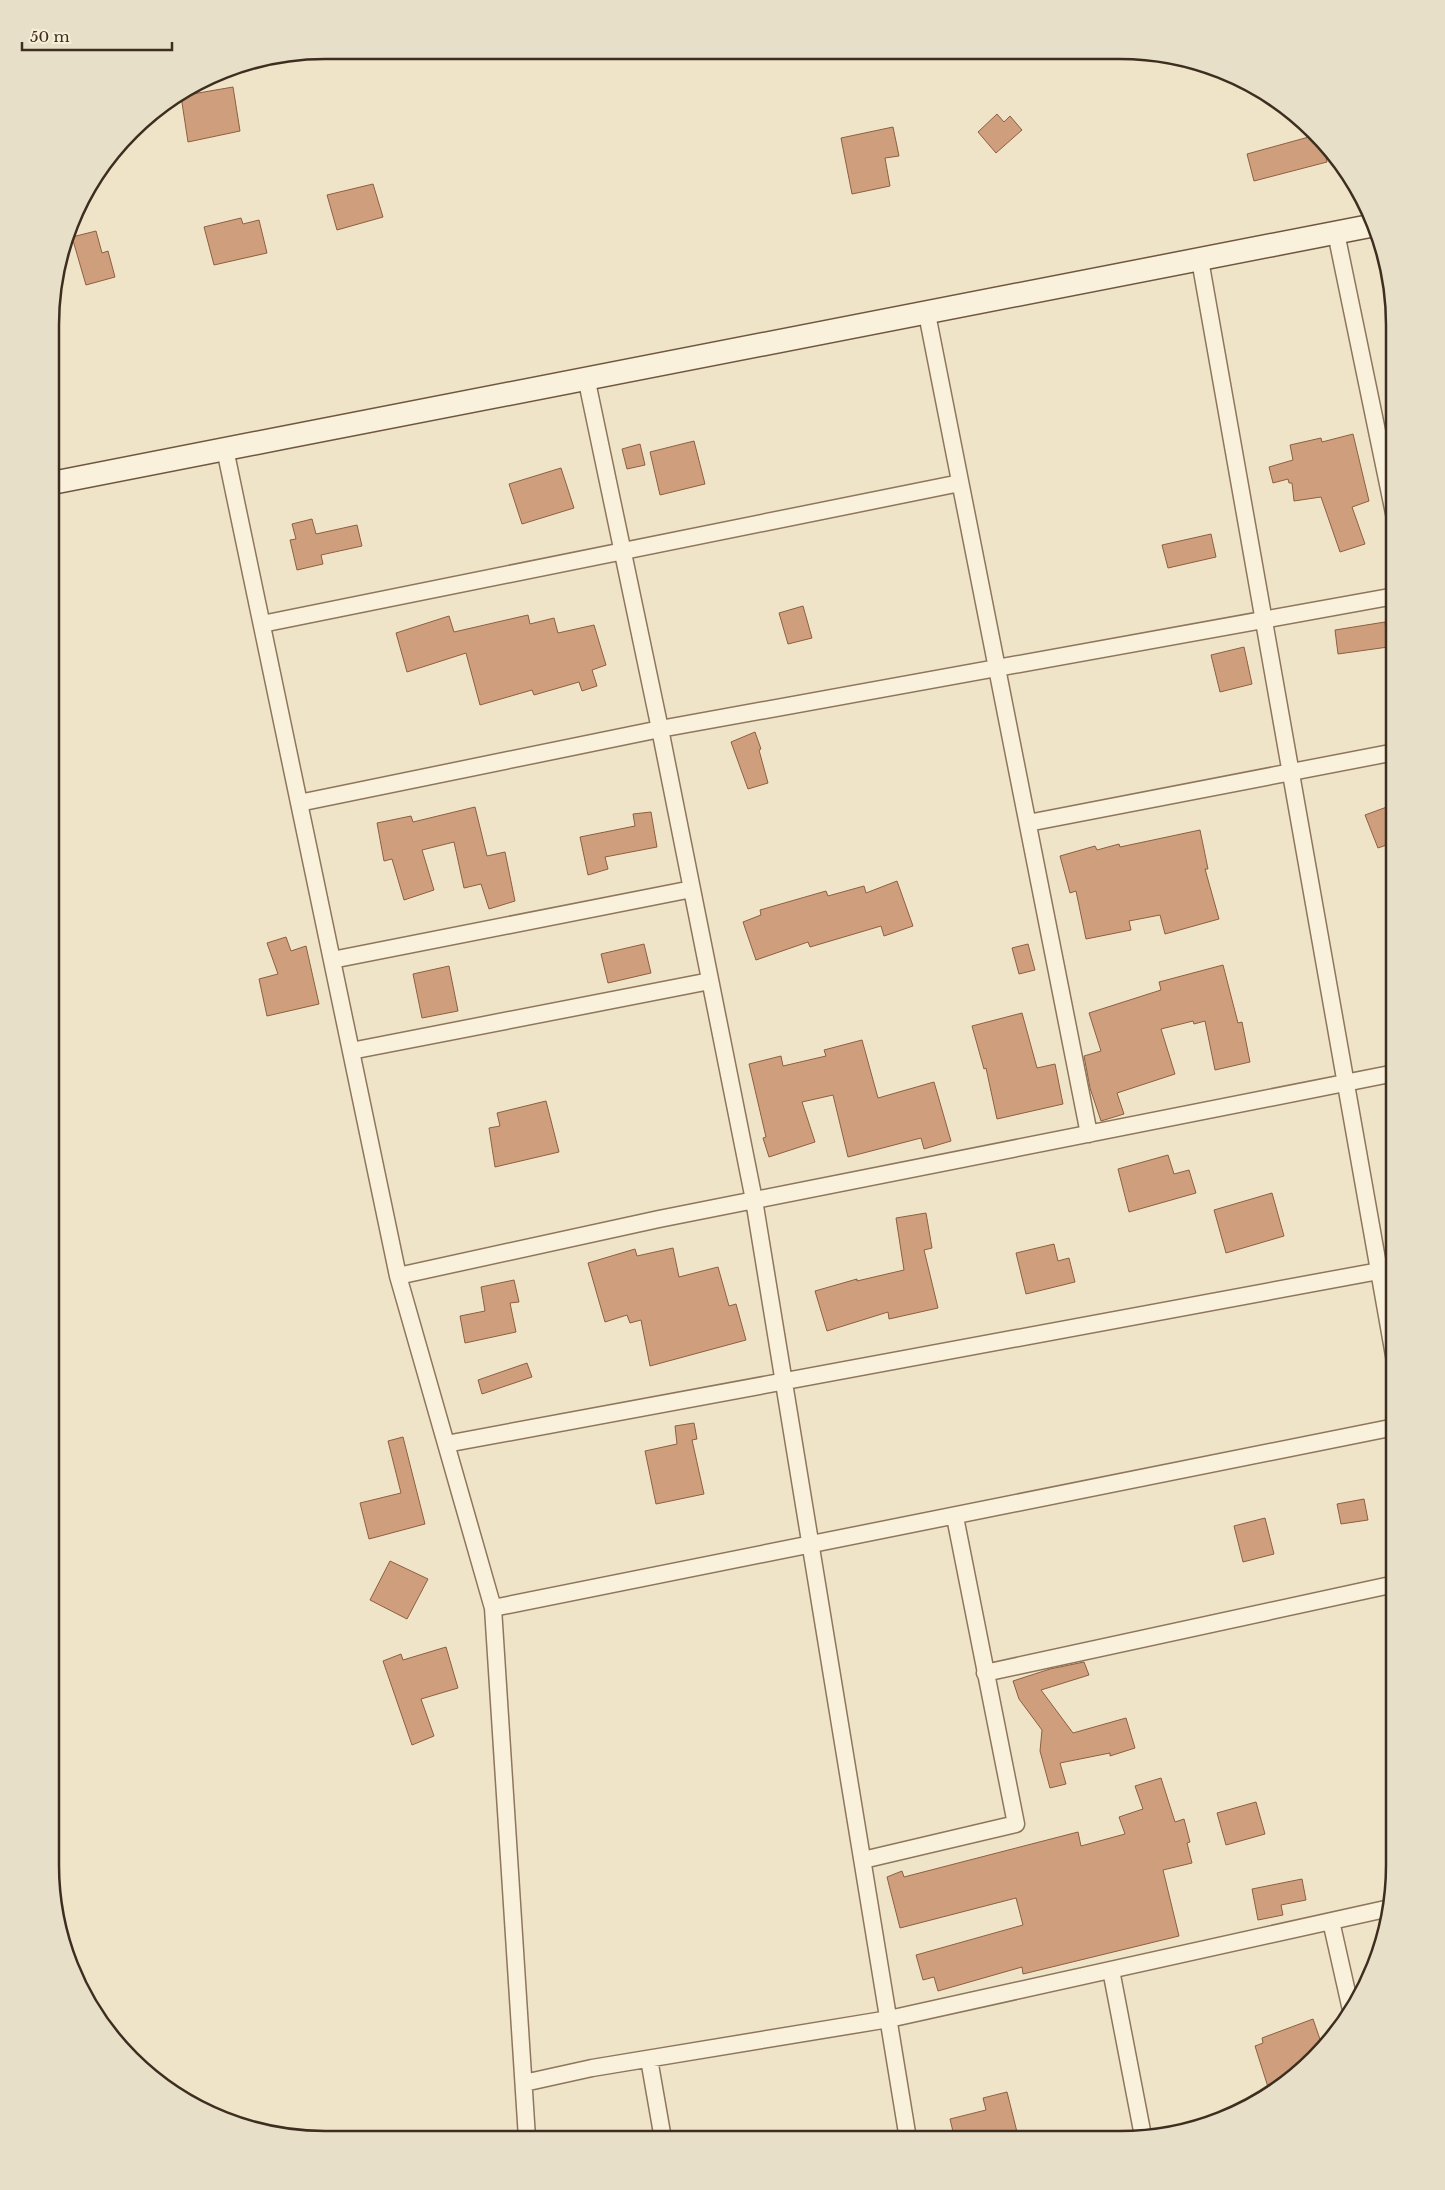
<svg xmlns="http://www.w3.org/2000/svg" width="1445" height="2190" viewBox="0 0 1445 2190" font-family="'Libre Baskerville',serif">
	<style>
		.building { fill: #cf9f7d; stroke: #8d5f41 }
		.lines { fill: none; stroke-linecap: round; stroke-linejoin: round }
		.street-casing { stroke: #8d765c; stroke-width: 19 }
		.secondary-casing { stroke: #6f573f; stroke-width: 25 }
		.street { stroke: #faf1dc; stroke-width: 16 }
		.secondary { stroke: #faf1dc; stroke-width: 22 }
		.rim { fill: none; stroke: #3d2e20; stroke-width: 2.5 }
	</style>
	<rect width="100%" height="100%" fill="#f0e4c8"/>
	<path class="building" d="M233,87L240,131L188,142L181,96Z
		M997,114L1004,122L1010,116L1022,130L996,153L978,132Z
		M893,127L899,156L885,158L890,186L852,194L841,138Z
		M1316,135L1322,141L1327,162L1254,181L1247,154Z
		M373,184L383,217L337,230L327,195Z
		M241,218L243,224L259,220L267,253L214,265L204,227Z
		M96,231L102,253L108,251L115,277L86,285L72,237Z
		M1353,434L1369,501L1352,507L1365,544L1340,552L1321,497L1294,501L1292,483H1289L1288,479L1273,483L1269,467L1293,460L1290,445L1321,438L1322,442Z
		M694,441L705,484L660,495L650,452Z
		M640,444L645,465L627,469L622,449Z
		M561,468L574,508L522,524L509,484Z
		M312,519L316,534L357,525L362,546L321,555L323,564L297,570L290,540L296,539L292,524Z
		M1211,534L1216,557L1168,568L1162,545Z
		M803,606L812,638L788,644L779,613Z
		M528,615L530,624L554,618L558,633L594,625L606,665L592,670L597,686L582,691L579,682L534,695L532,690L480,705L466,653L407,672L396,633L449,616L454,632Z
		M1385,622L1388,647L1338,654L1335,630Z
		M1244,647L1252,684L1220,692L1211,655Z
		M755,732L761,749L759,750L768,783L748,789L731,742Z
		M1395,804V842L1378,848L1365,815Z
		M475,807L487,856L505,852L515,901L489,909L481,884L464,888L454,842L422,850L434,890L404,900L392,859L384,861L377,823L411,816L413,822Z
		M651,812L657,847L605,857L608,869L588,875L580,837L635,826L633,814Z
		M1200,830L1208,869H1205L1219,919L1165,934L1160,915L1129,921L1131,930L1086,939L1076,891L1070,893L1060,856L1095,846L1097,850L1119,844L1120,847Z
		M897,881L913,926L884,936L881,926L810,947L808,942L756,960L743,922L761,915L760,910L826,891L828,896L864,886L866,893Z
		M286,937L291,951L306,946L319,1004L267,1016L259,979L278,974L267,943Z
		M644,944L651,973L608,983L601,954Z
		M1028,944L1035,970L1019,974L1012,948Z
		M1223,965L1238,1023L1242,1022L1250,1062L1215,1070L1205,1021L1194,1024L1193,1021L1161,1029L1175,1074L1117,1093L1124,1114L1101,1121L1090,1088L1084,1056L1101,1051L1089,1013L1161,990L1159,982Z
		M449,966L458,1011L422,1018L413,974Z
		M1022,1013L1037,1068L1055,1064L1063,1104L997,1119L986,1068L984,1069L972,1026Z
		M862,1040L878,1098L934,1082L951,1141L924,1149L921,1138L848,1157L833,1095L802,1102L815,1142L769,1157L763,1138L766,1137L749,1064L781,1056L783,1066L826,1056L824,1050Z
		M546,1101L559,1152L495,1167L489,1128L500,1126L497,1113Z
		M1168,1155L1174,1174L1189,1170L1196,1193L1129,1212L1118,1169Z
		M1272,1193L1284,1236L1226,1253L1214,1210Z
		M926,1213L932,1248L924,1250L938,1308L889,1319L888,1312L827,1331L815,1291L857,1279V1281L904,1270L896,1218Z
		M1054,1244L1058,1261L1069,1258L1075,1282L1026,1294L1016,1253Z
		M673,1248L679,1277L718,1267L729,1306L736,1304L746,1340L650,1366L641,1320L630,1323L627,1315L605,1322L588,1263L635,1249L637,1256Z
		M514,1280L519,1302L510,1303L516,1332L465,1343L460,1316L485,1311L481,1287Z
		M527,1363L532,1377L482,1394L478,1380Z
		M694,1423L697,1439L692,1440L704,1494L656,1504L645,1451L677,1444L675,1426Z
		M403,1437L425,1524L369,1539L360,1503L401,1493L388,1441Z
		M1364,1499L1368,1520L1341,1524L1337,1504Z
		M1265,1518L1274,1554L1243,1562L1234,1526Z
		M390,1561L428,1579L407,1619L370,1600Z
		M446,1647L458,1688L421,1699L434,1736L412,1745L383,1661L401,1654L403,1660Z
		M1084,1662L1089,1675L1041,1690L1073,1733L1126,1718L1135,1748L1110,1756V1753L1060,1763L1066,1784L1050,1788L1040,1751L1042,1730L1019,1699L1013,1681L1050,1669Z
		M1161,1778L1175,1822L1184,1819L1190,1842L1187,1843L1192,1863L1163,1870L1179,1936L1023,1974L1022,1967L938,1991L934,1977L923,1980L916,1955L1023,1925L1016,1898L900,1928L887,1877L902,1871L904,1877L1078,1832L1081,1846L1125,1834L1119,1817L1143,1809L1135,1786Z
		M1256,1802L1265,1834L1226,1845L1217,1813Z
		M1302,1879L1306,1900L1281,1905L1283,1915L1258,1920L1252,1889Z
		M1313,2019L1323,2048L1292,2079L1268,2087L1255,2046L1263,2043L1262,2038Z
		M1007,2092L1019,2140H955L950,2119L986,2110L983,2098Z"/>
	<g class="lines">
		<g class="street-casing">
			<path id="street" d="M1336,233L1395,518
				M1200,260L1395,1361
				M927,314L1089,1134
				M586,377L660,729L754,1200L908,2139
				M225,449L398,1276L493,1608L527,2138
				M262,624L960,483
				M299,803L660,729L1395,596
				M1028,823L1395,752
				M332,960L692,889
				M351,1051L710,981
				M398,1276L659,1219L1395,1073
				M446,1444L1379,1271
				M493,1608L1395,1427
				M985,1673L1395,1584
				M863,1860L1016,1824L955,1517
				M1331,1921L1351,2010
				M1111,1970L1143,2136
				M649,2059L663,2139
				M524,2083L592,2068L889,2019L1390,1908"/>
		</g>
		<g class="secondary-casing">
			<path id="secondary" d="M52,483C493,396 935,313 1375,225"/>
		</g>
		<use href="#street" class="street"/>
		<use href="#secondary" class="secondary"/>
	</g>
	<path d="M0 0H1445V2190H0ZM325 59H1120A266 266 0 0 1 1386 325V1865A266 266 0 0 1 1120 2131H325A266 266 0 0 1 59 1865V325A266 266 0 0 1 325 59Z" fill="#e8dfc9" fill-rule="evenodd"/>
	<path class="rim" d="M325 59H1120A266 266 0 0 1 1386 325V1865A266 266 0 0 1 1120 2131H325A266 266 0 0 1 59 1865V325A266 266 0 0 1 325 59Z"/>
	<path d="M22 42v8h150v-8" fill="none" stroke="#3d2e20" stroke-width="2.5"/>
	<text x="30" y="42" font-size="15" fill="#3d2e20" stroke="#f7eed8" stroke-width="4" paint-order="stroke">50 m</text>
</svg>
